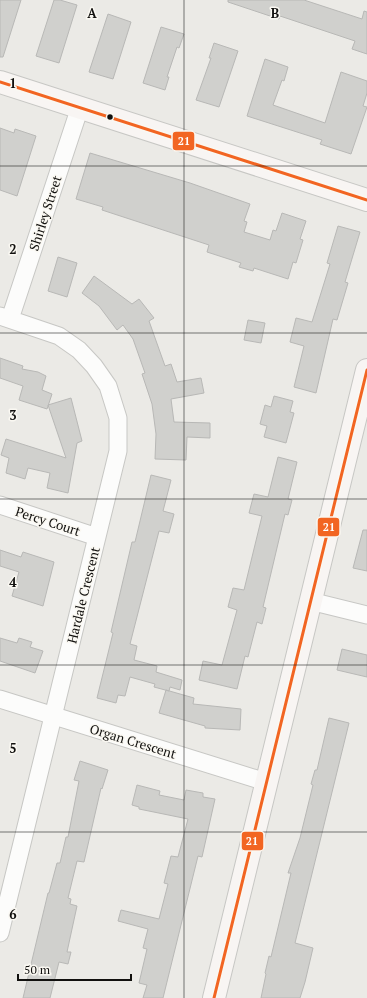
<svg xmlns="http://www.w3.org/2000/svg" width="367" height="998" viewBox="0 0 367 998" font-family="'PT Serif',serif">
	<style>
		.building { fill: #d0d0cd; stroke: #b8b8b6 }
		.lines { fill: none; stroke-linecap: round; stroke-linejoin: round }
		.street-casing { stroke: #c7c7c4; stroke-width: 19 }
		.secondary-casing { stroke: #c7c7c4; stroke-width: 24 }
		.street { stroke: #fcfcfb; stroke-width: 17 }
		.secondary { stroke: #f8f5f3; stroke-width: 22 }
		.bus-1-casing { stroke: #faf8f2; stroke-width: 6 }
		.bus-1 { stroke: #f26522; stroke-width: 3 }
		.grid { fill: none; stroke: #11100e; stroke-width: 1; stroke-opacity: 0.55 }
		.bus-dot { fill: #11100e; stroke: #faf8f2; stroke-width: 1.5 }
		.labels { text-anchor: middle; stroke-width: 3; stroke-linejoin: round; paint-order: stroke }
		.street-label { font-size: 13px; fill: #11100e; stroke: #faf8f2 }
		.grid-label { font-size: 13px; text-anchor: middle; font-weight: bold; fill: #11100e; stroke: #faf8f2; stroke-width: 3; stroke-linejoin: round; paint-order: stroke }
		.line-badge { stroke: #faf8f2; stroke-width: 1.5 }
		.badge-label { font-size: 11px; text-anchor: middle; font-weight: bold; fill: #fff }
	</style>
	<rect width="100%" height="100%" fill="#ebeae6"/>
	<path class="building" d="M0,0H21L3,57H0Z
		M54,0H60L77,5L59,63L36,56Z
		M228,0H304L362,19L364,11L367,12V54L352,49L355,41L280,16L279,19L228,2Z
		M108,14L131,22L113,79L89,72Z
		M161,27L184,34L179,48L177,47L167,77H169L165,90L143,83Z
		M214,43L238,51L219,107L196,100L211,58H209Z
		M265,59L288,67L284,81L282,80L273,105L325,123L341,72L367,81V93L363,106L367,107L351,154L320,144L322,140L247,116Z
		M0,128L14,133L15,129L36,136L17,196L0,190Z
		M90,153L190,183L250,204L244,221L247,222L244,232L270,240L273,230L276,231L282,213L306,221L300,239L303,240L296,263L293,262L288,279L254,268L253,271L239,267L241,263L207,252L209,245L102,210L103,207L76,199Z
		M338,226L360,232L345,282L348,283L337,320L333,319L316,393L294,387L304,346L290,342L296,318L312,322L330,264L327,263Z
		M58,257L77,263L67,297L48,291Z
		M94,276L132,304L139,299L154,318L149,321L165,366L171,364L177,382L201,378L204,393L171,399L174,422L210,423V438L187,437L186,460L155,459L156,434L152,404L142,374L145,373L133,339L123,325L117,330L99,306L82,293Z
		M248,320L265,323L261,343L244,340Z
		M0,358L23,366L22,369L38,372L46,376L42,390L52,394L47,409L19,400L23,386L0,378Z
		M274,396L293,401L290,412L294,413L286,443L264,437L267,426L260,424L265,405L271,407Z
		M71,398L82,441L77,443L68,493L47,488L50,473L28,468L25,479L6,473L9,458L1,455L6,439L66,458L48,405Z
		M278,457L297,462L288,499L292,500L288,515L285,514L263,607L266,608L262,624L257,622L248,657L245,656L237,689L199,680L203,661L222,665L237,610L228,607L233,588L244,590L262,516L249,513L254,494L268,497Z
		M151,475L171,480L163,511L174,514L169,533L159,531L130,644L137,646L134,660L157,666L156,672L182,680L180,690L170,687L169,691L154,687L155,684L130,677L125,696L118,695L116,703L97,698L113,633L111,632L132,542H135Z
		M363,530H367V571L353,568Z
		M0,550L21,557L23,552L54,562L43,606L12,596L19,572L0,566Z
		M0,638L17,643L19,638L32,642L30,647L43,651L35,673L0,661Z
		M342,649L367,655V677L337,670Z
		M166,690L194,698L193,704L241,709L240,730L205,728V726L159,713Z
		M329,718L349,723L295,943L313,948L305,982L300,998H261L266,974L265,973L269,956L271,957L291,873H288L300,838L313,785L311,784L315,770H317Z
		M80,761L108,770L102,789L101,788L84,862L77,861L68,898L71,899L70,904L77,906L67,952H71L68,964L59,962L50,998H23L48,893H49L57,863H60L66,837H68L79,781L74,780Z
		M137,785L160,791L159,795L184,800L186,790L203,793V797L215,799L202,857L198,856L163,998H143L147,985L139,983L147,949L143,948L148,929L118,921L121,910L159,919L168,884L164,883L171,856L178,857L188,819L139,809V807L132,805Z"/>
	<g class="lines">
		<g class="street-casing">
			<path id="street" d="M0,316L59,336L79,350L94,366L108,386L118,418V451L0,933
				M10,319L80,107
				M0,505L97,537
				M310,601L367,615
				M0,699L266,782"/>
		</g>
		<g class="secondary-casing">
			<path id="secondary" d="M0,82L367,200
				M214,998L367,370"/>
		</g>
		<use href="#street" class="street"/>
		<use href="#secondary" class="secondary"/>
		<g class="bus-1-casing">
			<path id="bus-1" d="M0,82L367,200
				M214,998L367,370"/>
		</g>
		<use href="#bus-1" class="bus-1"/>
	</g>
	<path class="grid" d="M184,0V998M0,166H367M0,333H367M0,499H367M0,665H367M0,832H367"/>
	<circle class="bus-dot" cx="110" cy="117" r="3.5"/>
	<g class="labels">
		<g class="street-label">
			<text transform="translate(45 213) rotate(-72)" y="5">Shirley Street</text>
			<text transform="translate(48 521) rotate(18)" y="5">Percy Court</text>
			<text transform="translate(83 595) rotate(-76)" y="5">Hardale Crescent</text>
			<text transform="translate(133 741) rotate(17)" y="5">Organ Crescent</text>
		</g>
	</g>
	<g class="grid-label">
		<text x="92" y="18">A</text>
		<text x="275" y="18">B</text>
		<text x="13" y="88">1</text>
		<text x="13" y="254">2</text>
		<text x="13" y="420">3</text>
		<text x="13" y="587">4</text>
		<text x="13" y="753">5</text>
		<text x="13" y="919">6</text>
	</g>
	<g class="line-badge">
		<rect x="172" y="131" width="23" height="20" rx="4" fill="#f26522"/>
		<rect x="317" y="517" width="23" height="20" rx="4" fill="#f26522"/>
		<rect x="241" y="831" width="23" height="20" rx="4" fill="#f26522"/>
	</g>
	<g class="badge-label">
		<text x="184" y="145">21</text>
		<text x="329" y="531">21</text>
		<text x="252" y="845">21</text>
	</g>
	<path d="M18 974v6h113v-6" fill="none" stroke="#11100e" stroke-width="2"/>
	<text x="24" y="974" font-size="12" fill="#11100e" stroke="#faf8f2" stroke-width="3" paint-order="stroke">50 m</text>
</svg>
